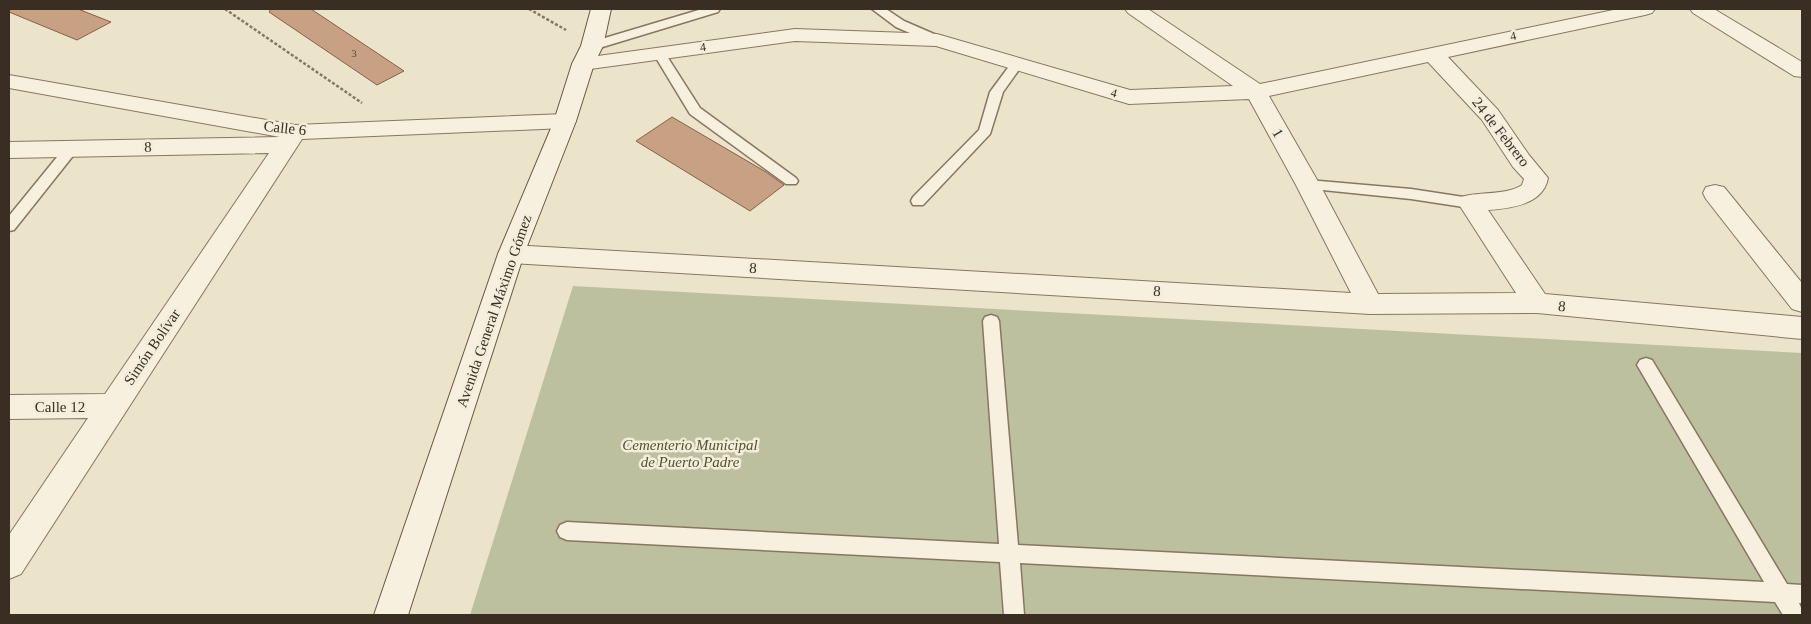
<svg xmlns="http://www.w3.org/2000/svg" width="1811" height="624" viewBox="0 0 1811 624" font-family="'Times New Roman',serif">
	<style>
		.cemetery { fill: #bcc09e }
		.building { fill: #c8a184; stroke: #866148 }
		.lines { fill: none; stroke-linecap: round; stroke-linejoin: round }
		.lane-casing { stroke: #897660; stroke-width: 3 }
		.street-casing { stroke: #897660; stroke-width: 2 }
		.secondary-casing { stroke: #6b5843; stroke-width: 2 }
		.path { stroke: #897660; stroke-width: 2.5; stroke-dasharray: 3 2; stroke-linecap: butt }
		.lane { fill: #f7f0df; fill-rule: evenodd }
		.street { fill: #f7f0df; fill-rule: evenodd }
		.secondary { fill: #f7f0df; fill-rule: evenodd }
		.labels { text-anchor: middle; stroke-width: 5; stroke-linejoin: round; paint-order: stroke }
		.far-number-label { font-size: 11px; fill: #5e4b3a }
		.far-street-label { font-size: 12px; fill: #3a2e22; stroke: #f4eddb }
		.street-label { font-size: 15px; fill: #3a2e22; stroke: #f4eddb }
		.park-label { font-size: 15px; font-style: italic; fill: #4a552a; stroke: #f4eddb }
	</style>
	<rect width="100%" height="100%" fill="#ece3cb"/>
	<path class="cemetery" d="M573,286L1802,353V615H470Z"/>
	<path class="building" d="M9,9H78L111,22L77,40L9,12Z
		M271,9H311L404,71L377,85L269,12Z
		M672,117L766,172L784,185L750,211L636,141Z"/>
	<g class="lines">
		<g class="lane-casing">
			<path id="lane" d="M702,9H720L718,12L596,49L592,50L586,46L588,43Z
				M872,9H886L904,21L941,37L943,40L937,44L933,43L896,27Z
				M659,49L663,50L700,108L796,178L798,181L796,184H786L690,114L653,53Z
				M1017,60L1023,64L1003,92L990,134L923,205H913L911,201L913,197L979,130L990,92L1013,61Z
				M71,145L76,146L78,149L76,152L14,230L9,231V216L66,146Z
				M1308,180L1411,189L1470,198L1475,199L1477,203L1475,207L1470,208L1411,199L1303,188L1301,185L1303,182Z
				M991,315L997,317L999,321L1018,545L1764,582L1640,370L1637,365L1640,360L1646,358L1652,360L1787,584L1802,585V603H1799L1802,610V615H1783L1775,602L1020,563L1024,615H1004L1000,562L567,540L560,537L557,531L560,525L567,522L999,544L983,321L985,317Z"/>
		</g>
		<g class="street-casing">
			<path id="street" d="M1125,9H1148L1260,84L1618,9H1655L1652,13L1645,15L1448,57L1498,110L1529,155L1548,178C1543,205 1511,208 1488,210L1545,294L1802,317V339L1537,313L1370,314L511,263L502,261L498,254L502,247L511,245L1351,293L1296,185L1249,99L1129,104L936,46L795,41L583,70L575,69L572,64L575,59L583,58L795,29L937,34L1130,90L1233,86L1128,13ZM1428,62L1482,120L1513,167L1524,179L1522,185C1504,196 1481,191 1461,197L1458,203L1516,293L1378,294L1320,185L1269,96Z
				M1690,9H1714L1802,62V77L1794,76L1693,13Z
				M9,75L295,125L565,114L573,116L576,121L573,126L565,128L302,139L21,574L9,579V535L88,418L9,419V395L105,394L269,153L9,158V142L280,137L9,88Z
				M1715,185L1724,187L1802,283V312L1792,309L1706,199L1703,193L1706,187Z"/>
		</g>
		<g class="secondary-casing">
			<path id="secondary" d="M591,9H611L603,46L594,64L576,121L524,254L408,615H374L498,254L554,121L572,64L581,46Z"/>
		</g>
		<path class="path" d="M225,9L362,103
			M529,9L566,30"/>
		<use href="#lane" class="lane"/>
		<use href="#street" class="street"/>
		<use href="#secondary" class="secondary"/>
	</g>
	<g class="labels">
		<g class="far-number-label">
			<text x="354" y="57">3</text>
		</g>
		<g class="far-street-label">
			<text transform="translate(1513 36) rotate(-12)" y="4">4</text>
			<text transform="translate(703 47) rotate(-8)" y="4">4</text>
			<text transform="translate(1114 93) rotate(16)" y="4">4</text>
		</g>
		<g class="street-label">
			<text transform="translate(285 128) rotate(6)" y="5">Calle 6</text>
			<text transform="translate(1501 132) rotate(52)" y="5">24 de Febrero</text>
			<text transform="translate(1278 133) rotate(60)" y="5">1</text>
			<text transform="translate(148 147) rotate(-1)" y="5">8</text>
			<text transform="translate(753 268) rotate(3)" y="5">8</text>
			<text transform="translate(1157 291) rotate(3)" y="5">8</text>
			<text transform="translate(1562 306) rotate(5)" y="5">8</text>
			<text transform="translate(494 311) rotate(-71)" y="5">Avenida General Máximo Gómez</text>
			<text transform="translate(152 347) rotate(-56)" y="5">Simón Bolívar</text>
			<text x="60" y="412">Calle 12</text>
		</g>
		<g class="park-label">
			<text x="690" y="450">Cementerio Municipal<tspan x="690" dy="17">de Puerto Padre</tspan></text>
		</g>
	</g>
	<rect width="1811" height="624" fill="none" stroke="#3a2e22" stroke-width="20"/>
</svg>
